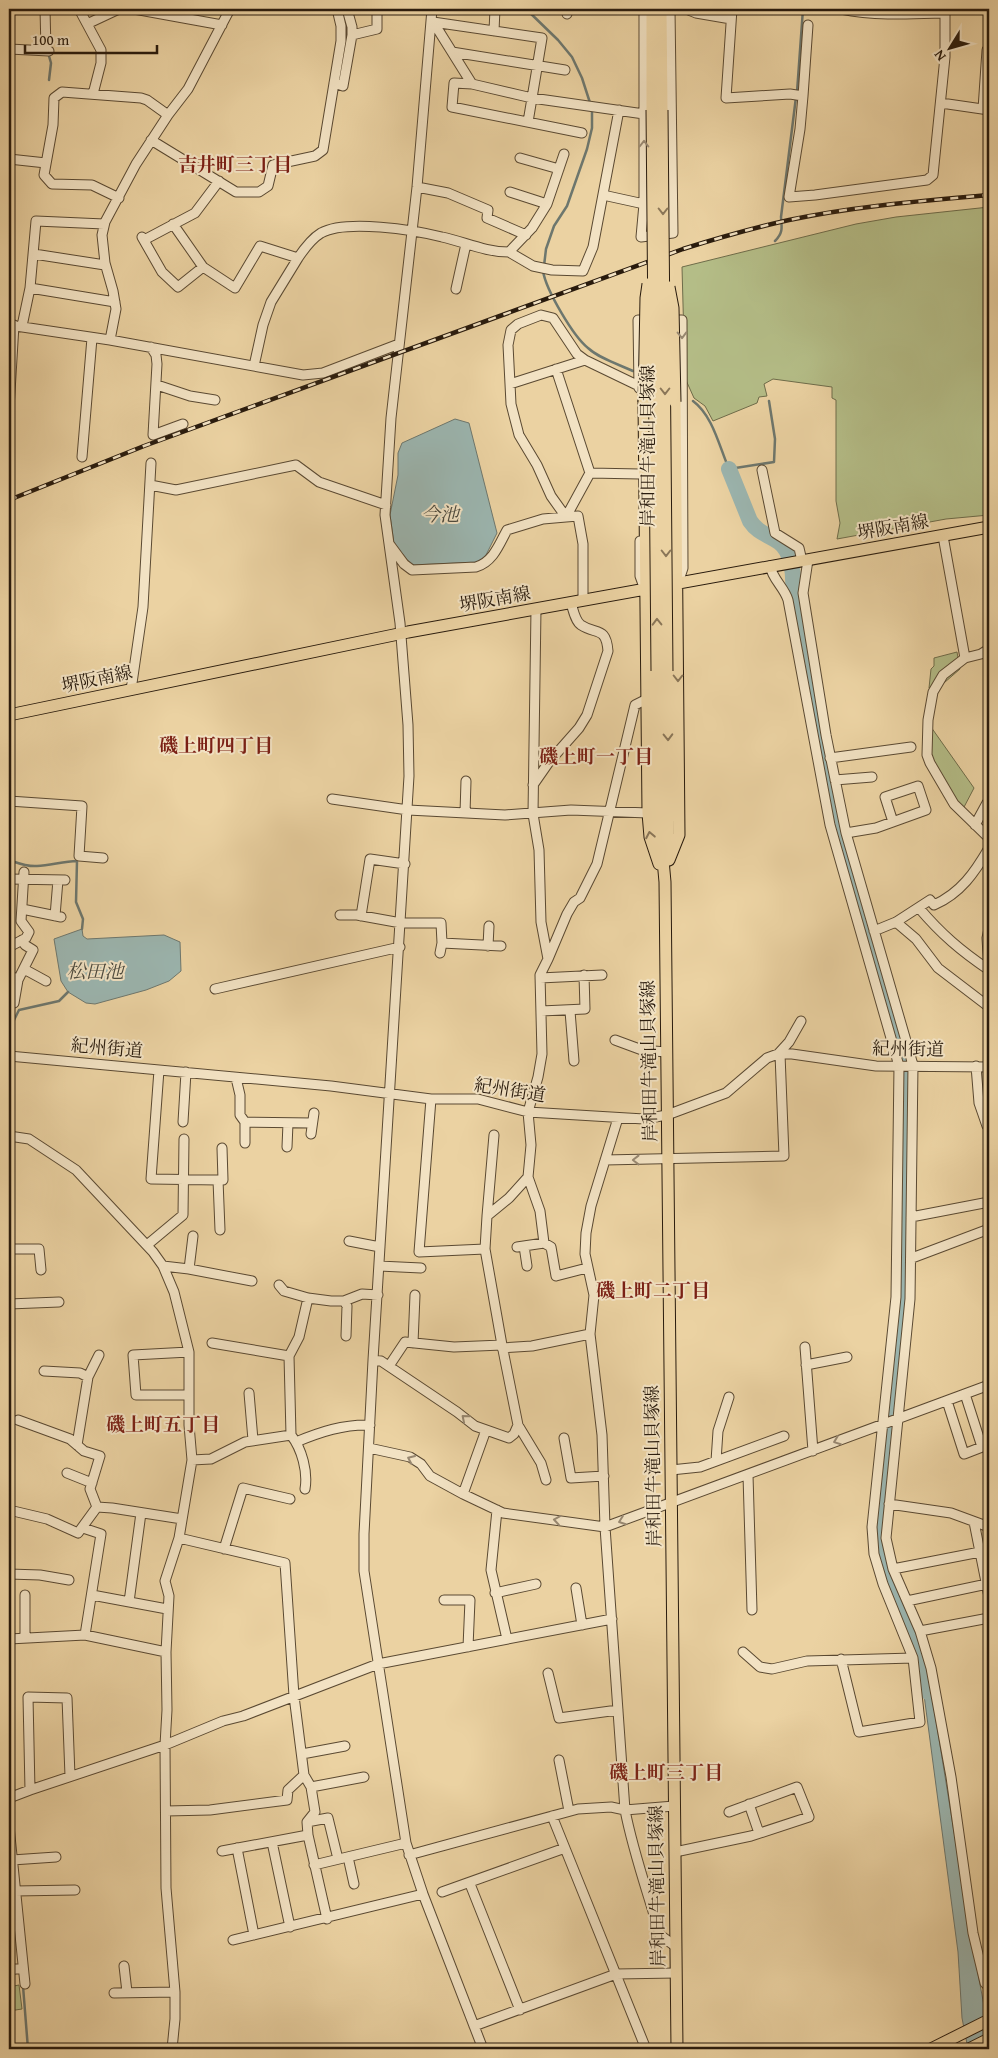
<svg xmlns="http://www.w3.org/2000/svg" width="998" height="2058" viewBox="0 0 998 2058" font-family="'Gentium Book Plus','Noto Serif JP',serif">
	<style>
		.green { fill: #b4bd87; stroke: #6e6c4a }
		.water { fill: #9bb5af; stroke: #6d776e }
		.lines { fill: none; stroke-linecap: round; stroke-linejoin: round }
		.stream { stroke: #6d776e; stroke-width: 2.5 }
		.river { stroke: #9bb5af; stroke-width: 16 }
		.minor-casing { stroke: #5a4932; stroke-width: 11 }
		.major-casing { stroke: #291b0d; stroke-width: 13 }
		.minor { stroke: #f2e2c3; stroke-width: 9 }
		.major { stroke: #ebd2a2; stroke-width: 11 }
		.rail-casing { stroke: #291b0d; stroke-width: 4.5 }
		.rail { stroke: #f2e2c3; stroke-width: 2.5; stroke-dasharray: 8; stroke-linecap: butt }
		.major-bridge-casing { stroke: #291b0d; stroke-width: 13; stroke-linecap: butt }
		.major-bridge { stroke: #ebd2a2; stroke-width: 11 }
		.oneway { stroke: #988871 }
		.oneway2 { stroke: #8a7658 }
		.labels { text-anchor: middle; stroke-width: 4; stroke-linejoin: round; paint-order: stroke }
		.street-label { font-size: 18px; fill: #291b0d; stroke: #f2e2c3 }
		.neighbourhood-label { font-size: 19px; font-weight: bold; fill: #7a1f14; stroke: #f2e2c3 }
		.water-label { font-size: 19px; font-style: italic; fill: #4b493e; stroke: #f2e2c3 }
	</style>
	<rect width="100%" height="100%" fill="#ebd2a2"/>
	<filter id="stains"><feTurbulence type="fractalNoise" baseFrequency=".004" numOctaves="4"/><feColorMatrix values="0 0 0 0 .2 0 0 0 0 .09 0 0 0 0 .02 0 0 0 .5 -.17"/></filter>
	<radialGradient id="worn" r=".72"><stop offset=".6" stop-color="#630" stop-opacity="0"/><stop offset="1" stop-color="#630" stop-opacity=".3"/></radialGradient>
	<path class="green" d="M989,207V515L946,519L837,539L840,523L836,501V400L832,398V387L773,379L764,384L767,396L759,397L757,403L713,421L705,406L694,398L685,378L682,267L856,224L896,217Z
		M957,652L960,669L937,689L929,688L931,669L934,666V658Z
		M931,727L974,788L963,809L955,803L930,754Z
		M19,1985L22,2009L9,2011V1987Z"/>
	<path class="water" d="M455,419L469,423L497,533L484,559L478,562L412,565L394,544L390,515L398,475V453L402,443Z
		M82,929L83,936L87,939L164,935L180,942L181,971L169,981L146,990L95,1004L86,1003L68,992L61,981L54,939Z
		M928,1671L971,1937L989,2032V2049H968L962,2018L958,1952L921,1672Z"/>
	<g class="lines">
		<path class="stream" d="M526,9L558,40L572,57L582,78L592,109V128L587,149L567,206L554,226L546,249L544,266
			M49,80L51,63L49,56
			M797,92L803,9
			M775,241C783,233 782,228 781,217L796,97
			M543,271C546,290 573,336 588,348C600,359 618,364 633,371
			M693,401C713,416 719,446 729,469L774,462L775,439L769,401
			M9,429L11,410
			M9,860C18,863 27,867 37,866C50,866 63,861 77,861L76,902L83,919L82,929
			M9,1047L14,1020L19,1010L59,1001L68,992
			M23,1986L28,2049"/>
		<path class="river" d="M729,469L750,521C758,533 767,534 779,542C792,551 794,575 793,590L837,828L905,1058L907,1071L902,1276L896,1385L880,1525L881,1554L889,1581L913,1641L925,1677L928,1692"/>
		<g class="minor-casing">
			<path id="minor" d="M45,9L46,51
				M79,9L101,50V63L93,94
				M134,9L222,25
				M230,9L188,89L168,115L136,164L105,222L102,235L105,263L113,291L116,309L110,340L303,375L323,373L399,344
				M432,9L417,187L391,418L385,515L400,623L408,725L409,776L373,1360L364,1534V1571L406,1843L423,1894L483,2049
				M566,9L567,14
				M644,9V204L641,237L673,233L670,9
				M686,9L696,13L731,19
				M732,9L726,98L790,94L803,96L800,129L789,197L815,195L927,180L933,175L945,57V9
				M841,9C876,16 910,14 945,13
				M432,20L472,84L532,98L644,114
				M433,22L542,38L528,122
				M87,24L119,9
				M494,31L495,9
				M352,35L377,29V9
				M9,49L49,51
				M452,52L565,70
				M334,83L343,86L352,35V27L347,9
				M472,84L454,83L452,107L582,133
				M803,96L808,25
				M941,103L989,110
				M983,109L987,50
				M151,140L236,192H259L268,186L273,165L315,156L323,150L341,41V26L337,9
				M520,158L559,169
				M9,159L46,163
				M417,187L448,193L488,210L487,218L526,235
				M510,192L547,204
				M603,195L644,204
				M119,198L92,185L52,184L44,175L53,125L54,98L62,92L141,98L147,100L168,115
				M173,224L203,267L235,288L260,246L298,258C304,249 311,239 321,233C346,219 414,230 442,237C465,242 485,252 509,252L532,228L547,204L564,154
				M142,237L162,272L178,287L203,267
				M144,240L195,213L219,181
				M509,252L533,266L552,270L583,271L593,247L619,110
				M34,254L105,265
				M30,288L115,302
				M456,289L466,244
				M669,320H682L683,568L679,580
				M9,325L110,340
				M22,326L30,288L36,221L104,224
				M151,347L156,355L157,364L153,435L183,424
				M254,366L263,325L271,302L298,258
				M556,369L590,473
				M510,384L585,360
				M157,385L190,396L215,400
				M639,388L638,320H651
				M9,409L14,325
				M82,457L92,338
				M762,470L775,533L799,548L802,561
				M150,485L176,490L296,465L319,482L386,505
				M943,536L965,658L943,675L933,692L928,720L927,755L930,763L954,804L989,838
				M640,541V576L644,587
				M390,545L404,564L412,570L476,567C493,562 499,545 507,530L543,519L566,517L590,473L640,474
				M808,560L803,593L826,735L846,833L913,1065L910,1299L886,1538L893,1569L920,1631L931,1668L951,1777L973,1933L985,1983L989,1987
				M770,566C773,580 784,587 788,600L830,825L899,1066L896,1297L872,1527L874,1554L883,1584L913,1658L920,1722L859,1732L841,1659
				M583,600V544L578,516L566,517L551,496L537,465L519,435L511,404L510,384L508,345L511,330L518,324L541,315L553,318L577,354L585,360L639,386
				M536,609L533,814L539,850L541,922L548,959L540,975L542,1054L538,1077L528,1112L531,1145L528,1177L509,1198L487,1216L485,1249L502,1345L518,1425L541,1463L546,1480
				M965,658L981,654L989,649
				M131,690L143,607L151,463
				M830,758L911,747
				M835,780L872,777
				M533,785L549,762L579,728L587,715L608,651C606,626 596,635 581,625C575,621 573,609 571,603
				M332,799L408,810L505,815L571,810L648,813
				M9,801L82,806L79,856L103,858
				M465,813L466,781
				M975,825L987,803
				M846,833L876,828L926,810L918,786L885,797L893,822
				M9,879L65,880
				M919,908C941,934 961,951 989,970
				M22,909L61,917
				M340,915H357L401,923H441L442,943L501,946
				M55,916L58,880
				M361,916L370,859L405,864
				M896,922L916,939L938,968L989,1007
				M989,929L987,938L989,971
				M874,931L896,922L930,900L934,905C961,893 975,872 989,848
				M488,946L489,926
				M9,947L26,938L29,932L21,921L24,872
				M440,953L442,943
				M548,959L567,914L574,902L580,898L597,864L635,705L647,699
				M24,969L46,981
				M9,975L18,980L33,950L25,945L22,940
				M540,978L602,975
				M215,989L400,947
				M14,1003L18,980
				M541,1011L585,1009L584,975
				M570,1011L574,1061
				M615,1040L642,1050L666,1052
				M778,1054L789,1042L801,1021
				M9,1056L331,1086L431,1099H478L528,1112L644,1119L667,1115L726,1093L767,1058L778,1054H792L876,1066L989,1067
				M976,1066L979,1103L987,1126
				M159,1070L151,1179L218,1180L220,1230
				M236,1078L240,1095V1115L245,1122L312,1123
				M431,1099L419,1252L485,1249
				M618,1118L591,1206L586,1233L585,1254L594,1295L590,1334L602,1435L605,1527L625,1810C633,1852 648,1893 660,1935L675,1946
				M183,1122L186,1072
				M311,1134L314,1113
				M9,1136L29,1139L76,1170L153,1252L163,1266L174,1292L189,1352V1425L192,1460L179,1538L165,1581L169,1596L166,1652L167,1710L165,1745L166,1888L175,1992V2019L172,2049
				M245,1143V1122
				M287,1147L288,1123
				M605,1160L784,1156L780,1054
				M528,1177L540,1211L544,1243
				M218,1180H223L222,1148
				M487,1216L494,1135
				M911,1217L989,1202
				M349,1241L380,1247
				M147,1245L183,1215L184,1139
				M524,1246L527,1266
				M517,1247L544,1243L551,1247L556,1276L587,1268
				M9,1249H39L41,1270
				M912,1258L989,1229
				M163,1266L189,1269L252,1281
				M379,1266L421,1268
				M189,1269L193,1236
				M279,1285L284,1291L308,1298L331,1301H344L362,1294L378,1295
				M344,1301L347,1306L346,1336
				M9,1304L59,1302
				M212,1343L289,1356
				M413,1343L415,1295
				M805,1347L813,1451
				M502,1348L532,1346L590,1334
				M189,1352L133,1355L136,1395H189
				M373,1360L381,1361L457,1412L475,1426L509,1438L514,1434L518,1425
				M806,1365L847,1357
				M389,1366L405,1342L454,1347L502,1345
				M44,1371L80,1373L88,1377
				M249,1393L253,1440
				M947,1401L964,1454L982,1447L965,1394
				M18,1420L70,1439L84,1451L100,1456L90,1489L97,1507
				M564,1438L571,1478L604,1476
				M296,1442C320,1432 344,1424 370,1425
				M77,1445L88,1377L99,1355
				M369,1448L410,1457L421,1464L430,1476L463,1494L503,1513L605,1527L989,1385
				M192,1460L211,1459L245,1442L291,1435
				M716,1461L718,1431L729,1397
				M671,1470L700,1467L784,1436
				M67,1473L92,1483
				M748,1475L752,1610
				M305,1489C308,1472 302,1449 291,1435L289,1356L299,1337L308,1298
				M463,1494L486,1430
				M889,1504L951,1513L989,1527
				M9,1510L47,1519L78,1533L97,1507L112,1508L182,1519
				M497,1510L491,1570L507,1639
				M974,1522L989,1597
				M83,1528L101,1534L85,1635
				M179,1538L285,1563L294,1696L304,1775L311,1787L315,1812L307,1822L308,1835L327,1919
				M224,1549L243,1488L290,1499
				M893,1569L980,1552
				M9,1574L40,1575L69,1580
				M576,1588L582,1625
				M495,1593L536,1584
				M25,1595V1638
				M92,1595L167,1609
				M444,1600H470L468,1647
				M907,1601L987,1584
				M129,1602L141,1513
				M920,1631L989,1618
				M9,1639L85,1635L166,1652
				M743,1652L760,1667L772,1669L807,1661L913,1658
				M548,1673L559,1718L618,1710
				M302,1754L345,1746
				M559,1760L569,1811
				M311,1787L364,1777
				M30,1790L28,1697L67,1698L70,1776
				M9,1798L30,1790L165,1745L223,1721L243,1716L378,1664L612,1619
				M749,1804L759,1833
				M166,1811L210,1810L287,1800L288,1790L304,1775
				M552,1816L646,2049
				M307,1822L328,1818L338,1859
				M9,1826L25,1984
				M272,1842L290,1927
				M237,1848L254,1935
				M222,1851L308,1835
				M675,1852L751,1836L809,1817L797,1787L729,1812
				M409,1855L578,1809L611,1807L625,1810L674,1806
				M348,1857L354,1884
				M12,1860L56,1857
				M314,1865L406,1843
				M470,1884L520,2010
				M15,1891L75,1890
				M442,1892L565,1848
				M233,1940L423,1894
				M124,1966L127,1992
				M9,1970L23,1968
				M114,1993L175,1992
				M474,2026L616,1974L676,1973"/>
		</g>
		<g class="major-casing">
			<path id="major" d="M652,9V110
				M661,9L662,110
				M644,402L648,813L650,837L659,864
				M657,671L658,805L665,882L677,2049
				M667,671L668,846
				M9,715L408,632L989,527
				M669,860L679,835L675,402
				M931,2049L989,2020
				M969,2049L989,2039"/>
		</g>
		<use href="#minor" class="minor"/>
		<use href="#major" class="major"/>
		<g class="rail-casing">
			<path id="rail" d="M9,500L144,446L683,249C718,238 753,228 789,220C855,206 922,201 989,195"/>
		</g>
		<use href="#rail" class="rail"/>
		<g class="major-bridge-casing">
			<path id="major-bridge" d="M652,110L657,671
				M662,110L667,671
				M669,287L673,308L675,402
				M644,402L646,298L648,284"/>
		</g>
		<use href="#major-bridge" class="major-bridge"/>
	</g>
	<defs><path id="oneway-chevron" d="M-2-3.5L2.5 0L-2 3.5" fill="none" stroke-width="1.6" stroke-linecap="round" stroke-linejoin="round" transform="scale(1.25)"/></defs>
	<g class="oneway">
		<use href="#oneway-chevron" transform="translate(644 144) rotate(-90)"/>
		<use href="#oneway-chevron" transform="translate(682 335) rotate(89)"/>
		<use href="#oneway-chevron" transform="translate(636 1160) rotate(180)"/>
		<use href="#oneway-chevron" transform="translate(465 1418) rotate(-140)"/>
		<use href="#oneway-chevron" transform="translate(837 1441) rotate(159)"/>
		<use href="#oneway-chevron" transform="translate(411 1459) rotate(-156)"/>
		<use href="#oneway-chevron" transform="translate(557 1520) rotate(-171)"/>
		<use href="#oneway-chevron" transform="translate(622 1521) rotate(160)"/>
	</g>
	<g class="oneway2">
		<use href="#oneway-chevron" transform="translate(663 211) rotate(90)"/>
		<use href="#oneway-chevron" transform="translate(665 391) rotate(90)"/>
		<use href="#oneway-chevron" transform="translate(666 553) rotate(90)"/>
		<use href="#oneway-chevron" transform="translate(657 622) rotate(-91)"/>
		<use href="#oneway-chevron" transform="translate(678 678) rotate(90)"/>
		<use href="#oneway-chevron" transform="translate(668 737) rotate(89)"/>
		<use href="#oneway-chevron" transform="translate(650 835) rotate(-101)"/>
	</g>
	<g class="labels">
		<g class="street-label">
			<text transform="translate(648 446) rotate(-90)" y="6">岸和田牛滝山貝塚線</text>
			<text transform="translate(893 527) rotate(-10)" y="6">堺阪南線</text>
			<text transform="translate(495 599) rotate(-10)" y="6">堺阪南線</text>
			<text transform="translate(97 679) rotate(-12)" y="6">堺阪南線</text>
			<text transform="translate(107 1048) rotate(5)" y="6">紀州街道</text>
			<text transform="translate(908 1049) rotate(1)" y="6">紀州街道</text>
			<text transform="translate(649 1061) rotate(-91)" y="6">岸和田牛滝山貝塚線</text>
			<text transform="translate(510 1090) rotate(9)" y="6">紀州街道</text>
			<text transform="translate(653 1466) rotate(-91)" y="6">岸和田牛滝山貝塚線</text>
			<text transform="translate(657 1886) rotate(-91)" y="6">岸和田牛滝山貝塚線</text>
		</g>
		<g class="neighbourhood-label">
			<text x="235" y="171">吉井町三丁目</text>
			<text x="216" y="752">磯上町四丁目</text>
			<text x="596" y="763">磯上町一丁目</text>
			<text x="653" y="1297">磯上町二丁目</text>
			<text x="163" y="1431">磯上町五丁目</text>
			<text x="666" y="1779">磯上町三丁目</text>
		</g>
		<g class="water-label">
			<text x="440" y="521">今池</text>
			<text x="95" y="978">松田池</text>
		</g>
	</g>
	<rect width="998" height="2058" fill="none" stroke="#ebd2a2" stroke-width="30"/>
	<rect x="10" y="10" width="978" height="2038" fill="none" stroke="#291b0d" stroke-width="2.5"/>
	<rect x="15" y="15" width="968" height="2028" fill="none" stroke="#291b0d"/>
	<g transform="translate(950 48) rotate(233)" stroke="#f2e2c3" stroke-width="4" paint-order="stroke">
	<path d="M0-4L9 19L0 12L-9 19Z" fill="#291b0d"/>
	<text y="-8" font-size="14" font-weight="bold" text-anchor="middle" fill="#291b0d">N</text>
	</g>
	<path d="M25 45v8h132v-8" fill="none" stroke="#291b0d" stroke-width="2.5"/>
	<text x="32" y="45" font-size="15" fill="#291b0d" stroke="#f2e2c3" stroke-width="4" paint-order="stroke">100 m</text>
	<rect width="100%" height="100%" filter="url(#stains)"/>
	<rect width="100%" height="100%" fill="url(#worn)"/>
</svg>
